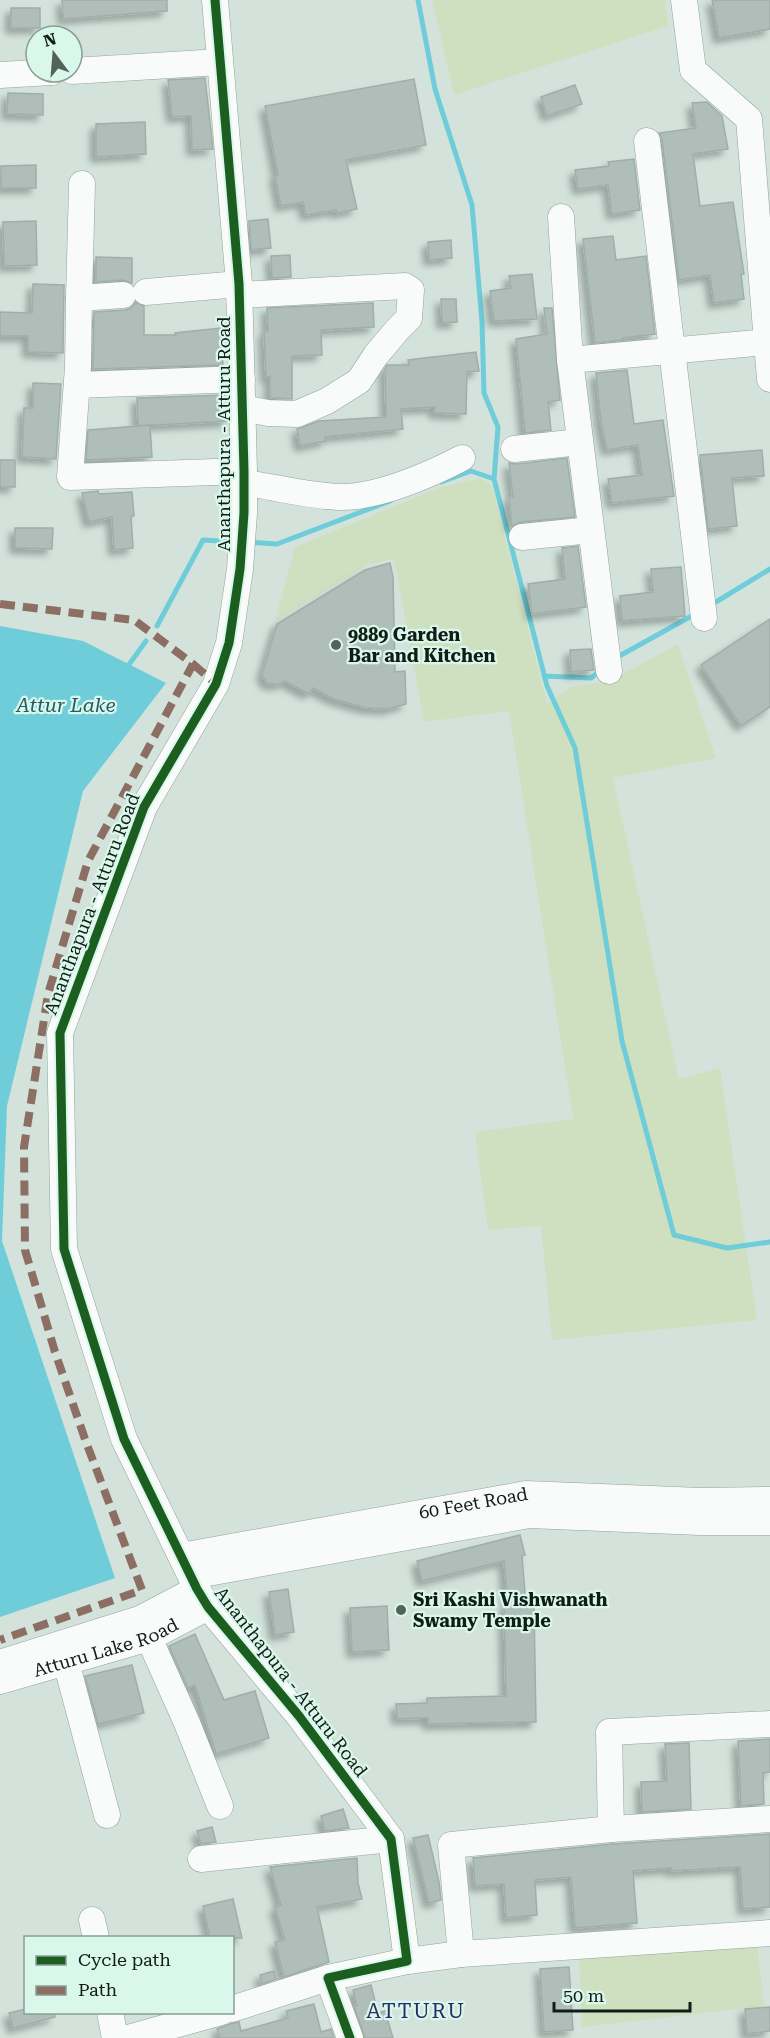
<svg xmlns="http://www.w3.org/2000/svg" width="770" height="2038" viewBox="0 0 770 2038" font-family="'Roboto Serif',serif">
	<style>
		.green { fill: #cfe0c0 }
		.water { fill: #6ecdd9 }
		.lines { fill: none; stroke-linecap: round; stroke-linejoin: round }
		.stream { stroke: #6ecdd9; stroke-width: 5 }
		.building { fill: #b0beba; stroke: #a0aeaa; stroke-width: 1.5; filter: url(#shadow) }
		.minor-casing { stroke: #94a19c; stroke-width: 27 }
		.minor { stroke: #f8fbfa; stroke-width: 26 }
		.quiet { stroke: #8d6e63; stroke-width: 8; stroke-dasharray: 15 8; stroke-linecap: butt }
		.cycleway-casing { stroke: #d9f7ea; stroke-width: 13 }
		.cycleway { stroke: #1b5e20; stroke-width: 9 }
		.poi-dot { fill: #55625c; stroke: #d9f7ea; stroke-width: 2 }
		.labels { text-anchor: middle; stroke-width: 4.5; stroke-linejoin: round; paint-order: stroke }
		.street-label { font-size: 18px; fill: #111c17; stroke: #d9f7ea }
		.poi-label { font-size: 18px; font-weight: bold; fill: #111c17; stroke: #d9f7ea; text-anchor: start }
		.water-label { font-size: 20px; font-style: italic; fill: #275b65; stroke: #d9f7ea }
		.quarter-label { font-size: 21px; letter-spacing: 1.5px; fill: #2a2d67; stroke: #d9f7ea }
	</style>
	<defs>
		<filter id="shadow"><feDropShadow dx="-5.5" dy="5.5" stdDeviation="3" flood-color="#0004"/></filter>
	</defs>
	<rect width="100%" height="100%" fill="#d3e3dc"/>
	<path class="green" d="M432,0H665L668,26L454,95Z
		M480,478L492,485L547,704L570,687L610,681L678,644L716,758L613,778L679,1079L720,1068L757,1320L552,1340L541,1226L488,1230L475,1132L573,1119L509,711L424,722L394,559L368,564L275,621L295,547L441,487Z
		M757,1943L764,2006L582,2027L579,1958Z"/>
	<path class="water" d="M0,626L83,641L166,683L83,791L7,1106L2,1241L115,1578L0,1617Z"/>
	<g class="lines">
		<path class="stream" d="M418,0L435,89L472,205L482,322L484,393L498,427L494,479
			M441,482L471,471L494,479L547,686L575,748L622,1041L674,1235L727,1248L770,1242
			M248,542L277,544L390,501
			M711,605L770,569
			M157,626L203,540L236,542
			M614,659L695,614
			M125,670L146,641
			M544,676L591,678L602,669"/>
	</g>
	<path class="building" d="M62,0H167V11L63,19Z
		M712,0H770V29L719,38Z
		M11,8H40V28H11Z
		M205,78L213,149L192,150L191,116L172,117L168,80Z
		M414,79L426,145L346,160L357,209L337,213L336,210L306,215L303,202L281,206L275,176L278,175L265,106Z
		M575,85L582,104L547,116L541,97Z
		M8,93L43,94V115L7,114Z
		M707,102L722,116L728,149L693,154L700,206L733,202L744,274H741L744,299L714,303L710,275L679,280L662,139L659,133L696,128L692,103Z
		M145,122L146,154L96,157V124Z
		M634,159L640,210L612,214L608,185L578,189L575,170L609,166L608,162Z
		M36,165V188H1V166Z
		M268,219L271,248L251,250L249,221Z
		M36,221L37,265L4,266L3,222Z
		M613,236L616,260L646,256L655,334L623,338V340L595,343L583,239Z
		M451,240L452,258L429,260L428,242Z
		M290,255L291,277L272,278L271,256Z
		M96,257L132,258V283L122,280L96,282Z
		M532,274L537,319L494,321L490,291L511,288L509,276Z
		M33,284L64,285L63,353L28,352V336H0V312L32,313Z
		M441,299H456L457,322L442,323Z
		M136,302L144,306V335H176L175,333L221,328L223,365L93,369L94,312L125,310L131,308Z
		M373,303L374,327L321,330L322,355L292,356V399L270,398V377H266L264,332L268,331L267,308Z
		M544,308H552L560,400L548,402L551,430L525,433L516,339L547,334Z
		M476,352L479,371L467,372L466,414L434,413L435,407L401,409L403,429L325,437L326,441L300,446L297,429L319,421L386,417L385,369L387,365H409L408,360Z
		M627,370L634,424L663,420L674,496L612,503L608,479L642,475L638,445L607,450L601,423L596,373Z
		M33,383L61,384L56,459L22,457L24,408H33Z
		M226,395L228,421L138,426L137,398Z
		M150,425L152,457L86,460L88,430Z
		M762,450L764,476L732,478L737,526L708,529L700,455Z
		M567,458L575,517L520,522L512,526L509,498L513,497L509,463L516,464Z
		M0,460H15V487H0Z
		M98,491L99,494L132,492L134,516H131L133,548L114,550L112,517L89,522L82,493Z
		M15,528H53L52,549L15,548Z
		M578,546L586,607L532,614L528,584L565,579L562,548Z
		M390,563L393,577L395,672L405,671L406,704L388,709L366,708L334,699L313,688L309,694L285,681L278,685L267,683L262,675L263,671L277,624L365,570Z
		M681,567L685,616L622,621L620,596L653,592L651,569Z
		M770,619V707L741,726L701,665Z
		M591,649L594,670L571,672L570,650Z
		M520,1535L525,1555L522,1556L526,1606H534L536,1722L428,1724V1718L397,1719L396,1704L427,1703V1698L506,1696L504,1607H508L504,1561L422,1581L417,1561Z
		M288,1589L294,1632L275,1635L269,1592Z
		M387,1606L389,1650L352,1652L350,1608Z
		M195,1634L224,1700L255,1691L269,1738L216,1754L195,1685L188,1688L169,1646Z
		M132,1665L144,1713L98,1724L85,1676Z
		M770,1739V1772L763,1773L764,1804L741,1806L738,1741Z
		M689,1743L691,1809L642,1812L641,1782L667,1781L665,1744Z
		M343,1809L349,1828L325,1831L321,1816Z
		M212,1827L216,1842L201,1844L197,1831Z
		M770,1834V1907L743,1909L740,1867L671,1871V1868L633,1871L637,1923L575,1928L571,1877L535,1880L537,1915L506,1918L504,1884L475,1886L473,1858L612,1844Z
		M428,1835L439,1882L441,1900L429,1903L413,1838Z
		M357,1858L358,1883L362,1899L317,1907L329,1962L284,1977L275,1942L285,1940L275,1907L281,1905L270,1867Z
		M233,1899L242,1938H210L203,1906Z
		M569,1967L573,2030L544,2032L540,1969Z
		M274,1971L276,1979L262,1984L260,1975Z
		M371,1985L378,2013L385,2011L393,2038H365L354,2006H357L353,1990Z
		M314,2004L321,2032L331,2029L334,2038H220L217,2029L230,2024L239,2022L241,2031L288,2018L286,2011Z
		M770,2007V2031L747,2034L745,2009Z
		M26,2009V2013H54L55,2017L13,2028L9,2013Z"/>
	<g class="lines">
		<g class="minor-casing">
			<g id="minor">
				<path d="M215,0L239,284L244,471V513L240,569L229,643L216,684L144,807L60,1033L64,1249L124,1439L197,1589L208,1607L299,1716L391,1839L407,1961L328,1978L350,2038"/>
				<path d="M684,0L693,70L749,119L770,379"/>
				<path d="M72,71L220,62"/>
				<path d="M0,75L52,72"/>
				<path d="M647,141L704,618"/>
				<path d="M561,217L570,360L767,342"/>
				<path d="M146,292L239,284"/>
				<path d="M123,295L79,298L78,367L70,477L244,471"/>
				<path d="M239,295L405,286L411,290L409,318L398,329L376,355L359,381L327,401L297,414L268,413L242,408"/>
				<path d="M79,298L82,184"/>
				<path d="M570,360L609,671"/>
				<path d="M77,385L242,379"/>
				<path d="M514,449L580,442"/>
				<path d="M244,483C276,487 308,496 340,497C376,498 430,475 462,458"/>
				<path d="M522,537L591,530"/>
				<path id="s1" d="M181,1556L526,1494L701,1501L770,1500"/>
				<path d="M191,1576L529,1515L700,1522H770"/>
				<path d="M149,1638L187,1723L220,1806"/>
				<path d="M66,1662L107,1815"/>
				<path d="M0,1663L140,1619L197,1589"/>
				<path id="s2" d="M0,1681L149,1638L208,1607"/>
				<path d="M611,1829L609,1732L770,1724"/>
				<path d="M201,1859L391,1839"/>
				<path d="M92,1920L96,1938"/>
				<path d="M461,1954L451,1845L611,1829L770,1819"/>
				<path d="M407,1961L461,1954L770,1933"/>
				<path d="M232,2009L328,1978"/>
				<path d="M110,2012L115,2038"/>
				<path d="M128,2038L221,2012"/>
			</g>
		</g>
		<use href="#minor" class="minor"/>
		<path class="quiet" d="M0,604L134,620L193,664L88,861L48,994L24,1147L25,1250L55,1352L86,1442L142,1590L0,1640
			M193,664L216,684"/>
		<g class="cycleway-casing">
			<path id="cycleway" d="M215,0L239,284L244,471V513L240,569L229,643L216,684L144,807L60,1033L64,1249L124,1439L197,1589L208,1607L299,1716L391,1839L407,1961L328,1978L350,2038"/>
		</g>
		<use href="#cycleway" class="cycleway"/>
	</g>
	<g class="poi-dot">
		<circle cx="336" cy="645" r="6"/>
		<circle cx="401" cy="1610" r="6"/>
	</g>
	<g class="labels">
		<g class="street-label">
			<text transform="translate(224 434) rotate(-90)" y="6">Ananthapura - Atturu Road</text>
			<text transform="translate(92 904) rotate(-69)" y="6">Ananthapura - Atturu Road</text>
			<text dy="6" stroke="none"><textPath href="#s1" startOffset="297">60 Feet Road</textPath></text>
			<text dy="6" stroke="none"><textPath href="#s2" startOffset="111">Atturu Lake Road</textPath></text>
			<text transform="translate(291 1682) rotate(52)" y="6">Ananthapura - Atturu Road</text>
		</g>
		<g class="poi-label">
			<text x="348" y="641">9889 Garden<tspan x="348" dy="21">Bar and Kitchen</tspan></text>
			<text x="413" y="1606">Sri Kashi Vishwanath<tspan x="413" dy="21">Swamy Temple</tspan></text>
		</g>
		<g class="water-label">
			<text x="66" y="712">Attur Lake</text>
		</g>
		<g class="quarter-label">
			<text x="416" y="2018">ATTURU</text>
		</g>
	</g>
	<rect x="24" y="1936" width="210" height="78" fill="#d9f7ea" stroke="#899f96" stroke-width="1.5"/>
	<rect x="36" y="1956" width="30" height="9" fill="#1b5e20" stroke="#899f96" stroke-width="1.5"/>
	<text x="78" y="1966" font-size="18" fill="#111c17">Cycle path</text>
	<rect x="36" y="1986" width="30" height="9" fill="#8d6e63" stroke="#899f96" stroke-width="1.5"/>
	<text x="78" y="1996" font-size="18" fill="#111c17">Path</text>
	<g transform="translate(54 54) rotate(344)"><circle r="28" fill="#d9f7ea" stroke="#899f96" stroke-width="1.5"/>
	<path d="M0-4.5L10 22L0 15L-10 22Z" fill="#55625c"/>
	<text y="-9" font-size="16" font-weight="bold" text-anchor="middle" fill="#111c17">N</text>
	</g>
	<path d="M554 2002v9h136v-9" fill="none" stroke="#111c17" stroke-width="3"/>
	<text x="563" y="2002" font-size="18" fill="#111c17" stroke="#d9f7ea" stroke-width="4.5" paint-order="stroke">50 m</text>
</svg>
